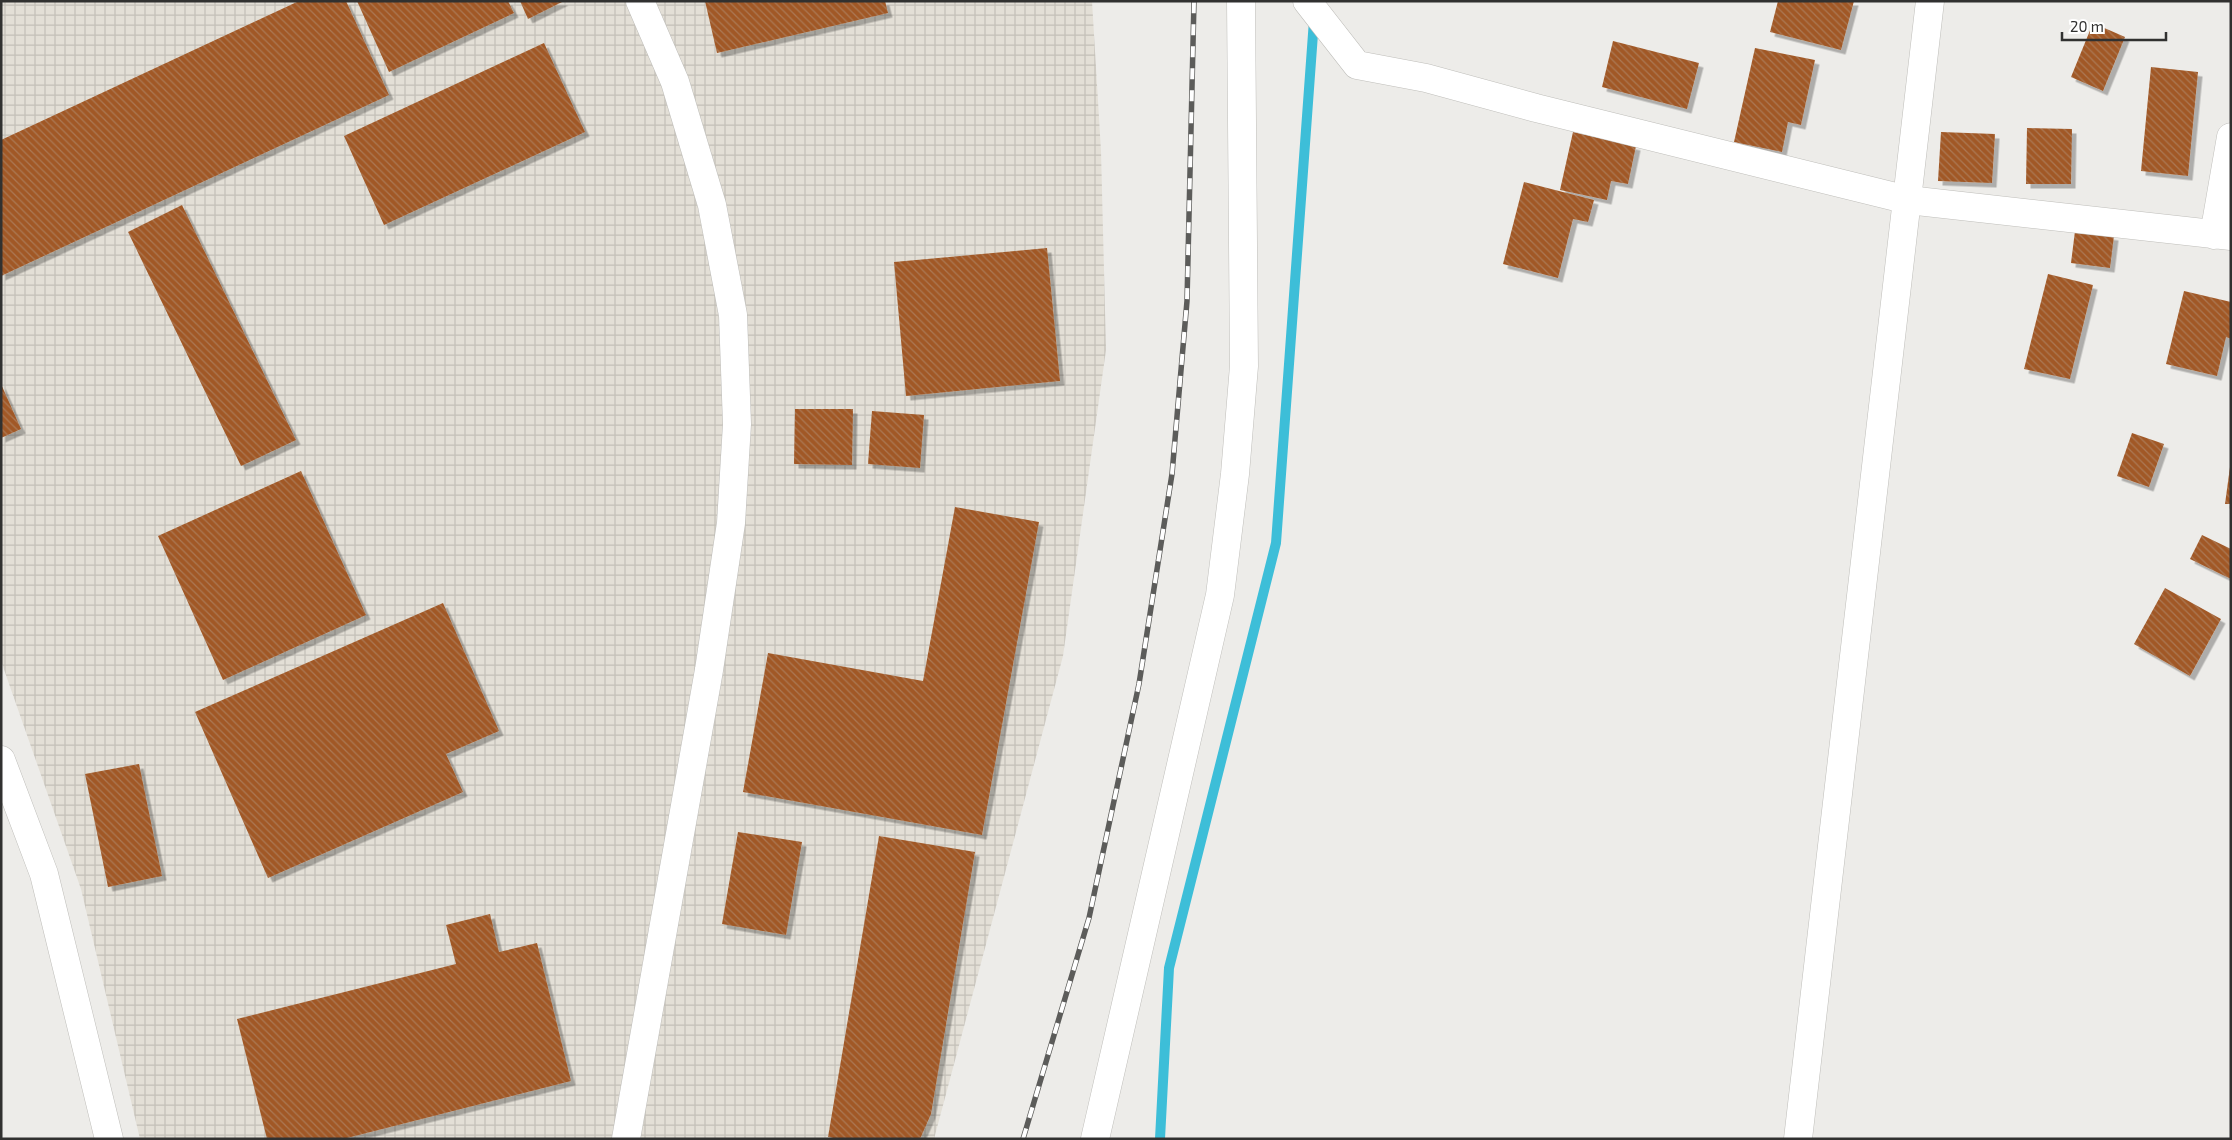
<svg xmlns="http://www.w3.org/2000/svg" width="2232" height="1140" viewBox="0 0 2232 1140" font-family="'Exo 2',sans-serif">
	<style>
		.industrial { fill: url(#industrial-grid) }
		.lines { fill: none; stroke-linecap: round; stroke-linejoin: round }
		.stream { stroke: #3dbed8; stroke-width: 10 }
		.building { fill: url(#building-back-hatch); filter: url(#shadow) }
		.minor-casing { stroke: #bfbeba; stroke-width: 29 }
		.tertiary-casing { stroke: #bfbeba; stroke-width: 29 }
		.minor { stroke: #fff; stroke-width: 28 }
		.tertiary { stroke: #fff; stroke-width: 28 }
		.rail-casing { stroke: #5c5c5a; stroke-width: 5.5 }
		.rail { stroke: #fff; stroke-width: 4; stroke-dasharray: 11; stroke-linecap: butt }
	</style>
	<defs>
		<pattern id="industrial-grid" width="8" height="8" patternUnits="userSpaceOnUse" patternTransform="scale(1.25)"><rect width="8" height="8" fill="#e3dfd6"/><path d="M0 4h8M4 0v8" fill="none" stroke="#c3c0b8"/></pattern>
		<pattern id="building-back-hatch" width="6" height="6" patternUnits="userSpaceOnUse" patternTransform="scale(1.25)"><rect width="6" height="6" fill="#a15826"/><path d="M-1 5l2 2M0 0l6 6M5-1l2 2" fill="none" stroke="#ab7854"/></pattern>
		<filter id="shadow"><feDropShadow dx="4.5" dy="4.5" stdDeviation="0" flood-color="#0004"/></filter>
	</defs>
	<rect width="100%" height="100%" fill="#edece9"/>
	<path class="industrial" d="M1,1H1092L1101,151L1106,350L1063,656L934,1139H140L81,889L1,661Z"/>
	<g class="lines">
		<path class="stream" d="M1160,1139L1169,968L1276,543L1314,20"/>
	</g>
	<path class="building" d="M299,1H346L389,95L1,276V140Z
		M357,1H508L514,13L389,72Z
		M520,1H564L528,19Z
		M705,1H885L888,13L717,53Z
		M1778,1H1854L1841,50L1770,32Z
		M2093,23L2125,37L2103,91L2071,77Z
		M1613,41L1699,63L1687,109L1602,87Z
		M544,43L585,132L384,225L344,136Z
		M1755,48L1815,60L1801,125L1788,122L1782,152L1734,142Z
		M2151,67L2198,72L2188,176L2141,171Z
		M2027,128L2072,129L2071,184H2026Z
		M1573,132L1636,146L1628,184L1611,181L1607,200L1560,190Z
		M1941,132L1995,134L1992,183L1938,181Z
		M1524,182L1594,200L1588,222L1573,219L1558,278L1503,264Z
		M182,205L296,440L241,466L128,232Z
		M2075,231L2114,236L2110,268L2071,263Z
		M1047,248L1060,381L906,396L894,262Z
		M2048,274L2093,285L2070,379L2024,369Z
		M2184,291L2231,302V339L2226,337L2217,376L2166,364Z
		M1,384L21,429L1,438Z
		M795,409H853L852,465L794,464Z
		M872,411L924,415L920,468L868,464Z
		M2132,433L2164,444L2149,487L2117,476Z
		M2230,467H2231V504H2225Z
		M301,471L366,615L223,680L158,536Z
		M955,507L1039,522L982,835L743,792L768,653L923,681Z
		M2202,535L2231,549V579L2190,559Z
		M2165,588L2221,619L2190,676L2134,644Z
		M443,603L499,731L446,754L463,792L268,878L195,712Z
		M139,764L162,876L108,887L85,774Z
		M738,832L802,842L786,935L722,924Z
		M879,836L975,852L931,1114L920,1139H839L828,1137Z
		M490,914L499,952L537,943L571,1081L343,1139H267L237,1019L456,964L446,925Z"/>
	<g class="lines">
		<g class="minor-casing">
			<path id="minor" d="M1307,1L1357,65L1426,78L1536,108L1908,200L2231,236
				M2214,235L2231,137
				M1095,1139L1220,595L1235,474L1244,366L1241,1"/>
		</g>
		<g class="tertiary-casing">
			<path id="tertiary" d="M1,760L44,874L109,1139
				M626,1139L709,670L731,523L737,424L733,315L712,205L675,82L640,1
				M1798,1139L1930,1"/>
		</g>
		<use href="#minor" class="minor"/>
		<use href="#tertiary" class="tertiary"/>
		<g class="rail-casing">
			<path id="rail" d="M1023,1139L1089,918L1139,684L1172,474L1187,301L1194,1"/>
		</g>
		<use href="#rail" class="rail"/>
	</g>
	<rect width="2232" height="1140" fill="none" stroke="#313130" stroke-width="5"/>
	<path d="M2062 32v8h104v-8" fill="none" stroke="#313130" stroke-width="2.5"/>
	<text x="2070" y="32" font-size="15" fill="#313130" stroke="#ffffff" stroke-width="4" paint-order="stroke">20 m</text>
</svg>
